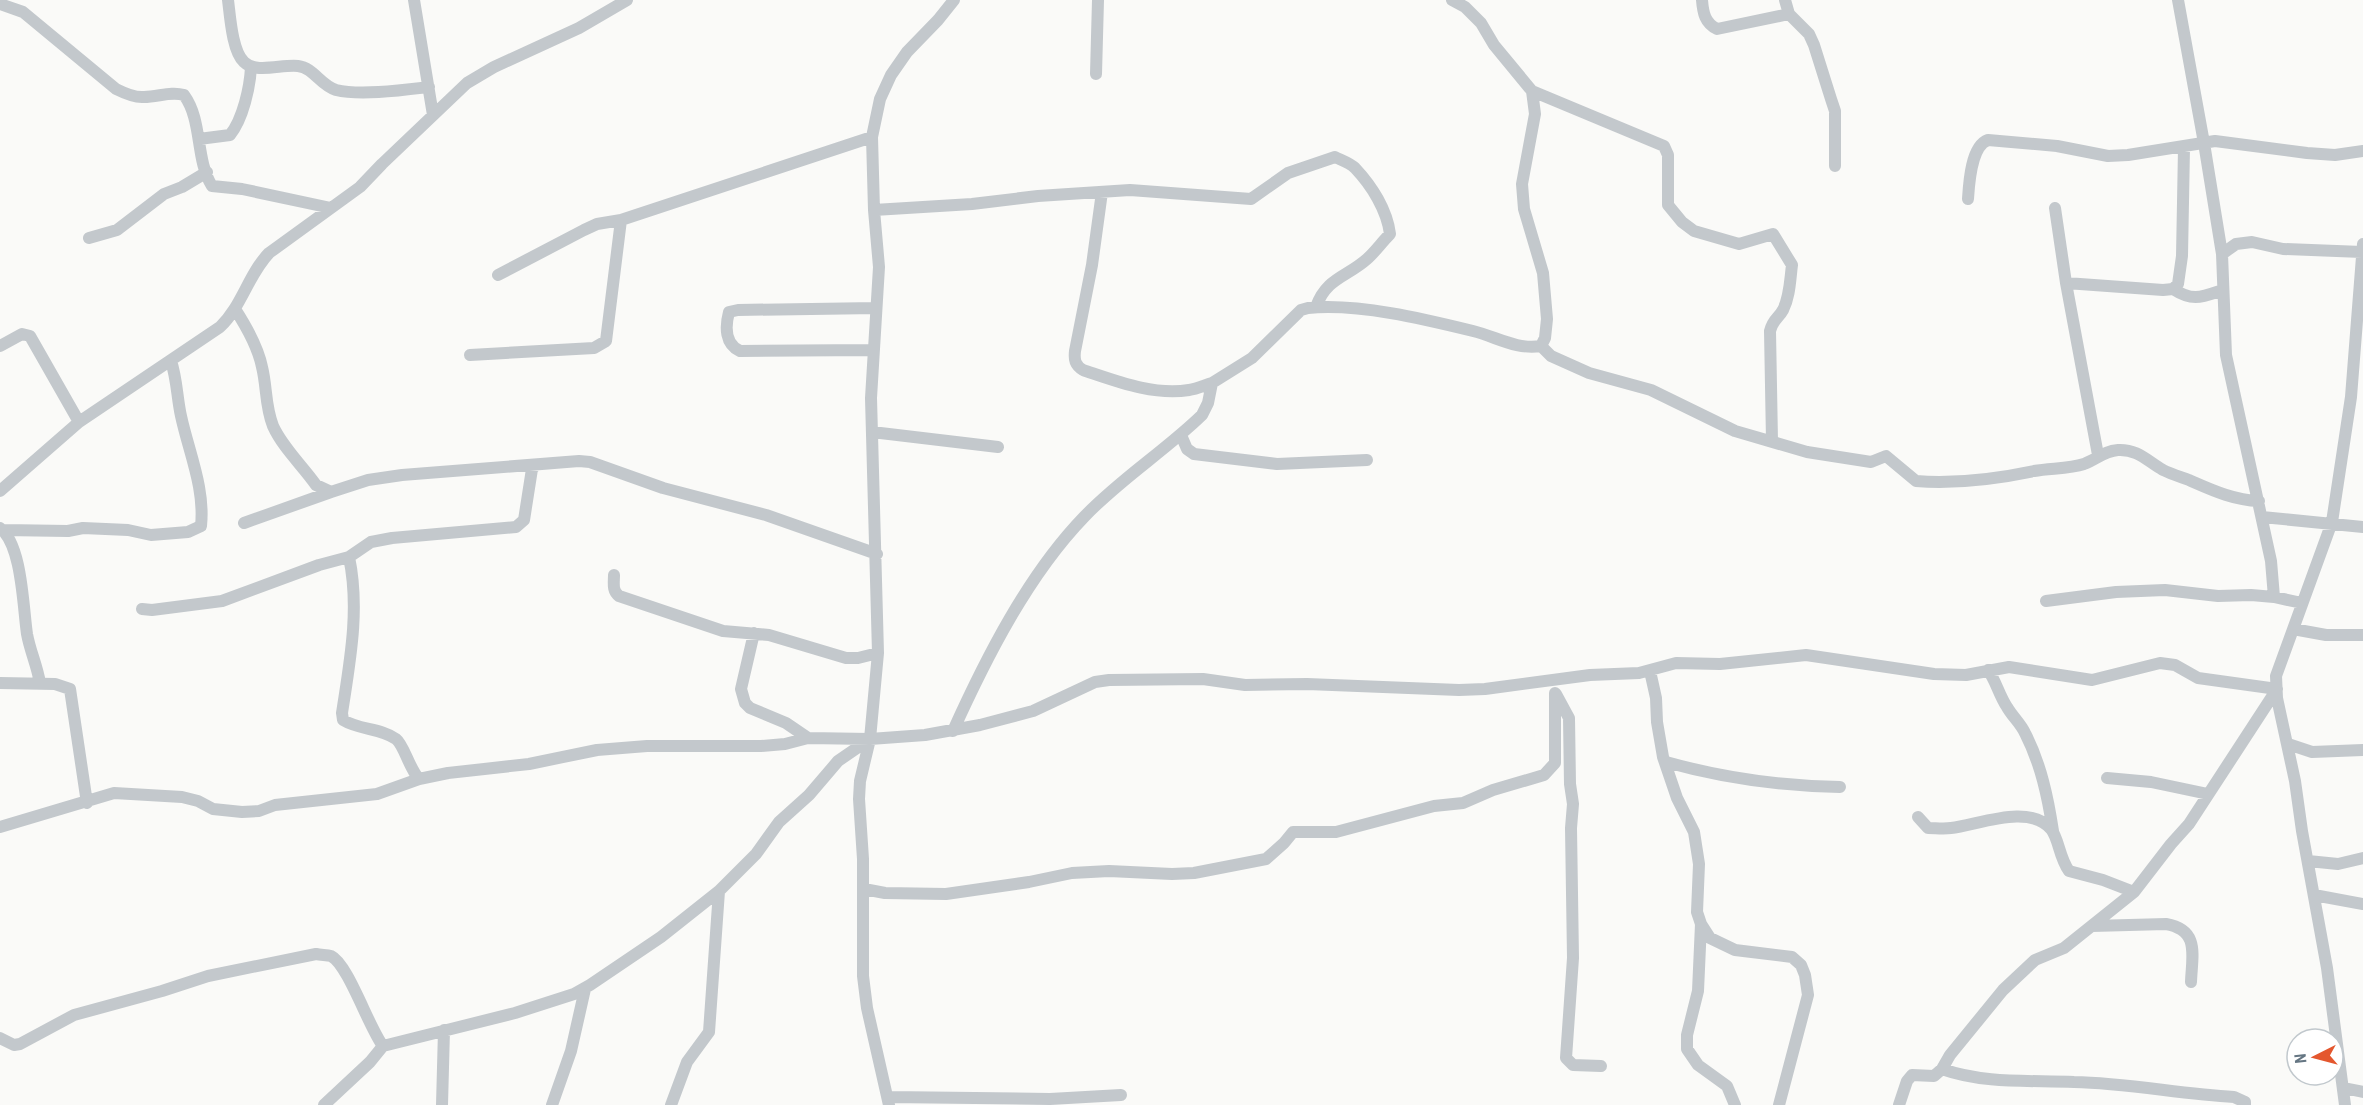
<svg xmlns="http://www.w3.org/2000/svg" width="2363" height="1105" viewBox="0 0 2363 1105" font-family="'Roboto Condensed',sans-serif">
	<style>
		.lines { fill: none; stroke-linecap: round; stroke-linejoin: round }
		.street { stroke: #c3c8cc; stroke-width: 12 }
	</style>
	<rect width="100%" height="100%" fill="#fafaf8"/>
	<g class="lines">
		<path class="street" d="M228,0C230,15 232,51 244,62C256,74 282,64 298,66C314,68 320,85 336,90C360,96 404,90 429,87
			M414,0L433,115
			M1452,0L1465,7L1481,23L1494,45L1532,91L1535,114L1522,184L1524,209L1543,273L1547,319L1545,338L1541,346
			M1702,0C1703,13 1705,23 1717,29L1789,14
			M1785,0L1789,14L1809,34L1814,45L1831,99L1835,111V166
			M2178,0L2204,143L2222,254L2226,355L2271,561L2274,597L2302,603
			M0,4L23,12L116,89C124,93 135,98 144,97C158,97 171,91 184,95C203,121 195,159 212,186L242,189L331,208
			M1096,74L1098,0
			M1532,91L1664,146L1668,155V205L1682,222L1694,231L1739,244L1773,234L1792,265C1790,280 1790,296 1783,310C1778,319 1773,319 1770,331L1772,441
			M199,139L230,135C243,119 250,87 251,67
			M1102,192L1092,265L1075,351C1074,360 1075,365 1083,370C1116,381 1154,396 1189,390C1197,389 1205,385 1212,383
			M1968,199C1969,183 1971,146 1988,140L2057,146L2108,156L2128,155L2215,141L2307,153L2335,155L2363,151
			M2055,208L2066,283
			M874,210L972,204L1038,196L1130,190L1251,199L1288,173L1335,157C1341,160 1350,163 1355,168C1372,186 1387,210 1390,234C1382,242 1375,252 1367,259C1347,277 1326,278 1316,307
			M89,238L117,230L164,194L182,187L207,172
			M2222,254L2236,244L2252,242L2283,249L2362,252
			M498,275L584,230L597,224L621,220L872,137
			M2173,289C2193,302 2202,297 2223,290
			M235,309C246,326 258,347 262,367C267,387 265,406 273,426C283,448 302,465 316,485L331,492L368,480L402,475L579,461L590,462L663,488L766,515L877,554
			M0,346L22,334L30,336L79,422
			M873,350L740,351C725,344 725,327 729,312L738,310L876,308
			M470,355L594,348L606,341L621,220
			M872,432L998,447
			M1181,435L1187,449L1194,454L1277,464L1367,460
			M2098,455L2066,283L2163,290L2173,289L2178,284L2182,256L2184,148
			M0,491L79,422L220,327C242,306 248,275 269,253L360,187L382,164L467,83L494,67L579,28L627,0
			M2262,517L2363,527
			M244,523L331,492
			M0,528C22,544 23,607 27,634C30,651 37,665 40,683
			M4,530L68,531L83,528L128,530L151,535L188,532L201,526C205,488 189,453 181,416C177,398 177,379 171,361
			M614,575C614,583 612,591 619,596L723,631L769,635L846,658H858L878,653
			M2046,601L2116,592L2165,590L2218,596L2251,595L2274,597
			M142,609L152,610L222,601L319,565L349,557
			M2293,629L2326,635H2363
			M754,633L741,689L745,703L750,708L786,723L808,738
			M1988,670C1996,681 1999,695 2007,707C2012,716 2021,724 2025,733C2041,764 2048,798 2053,831
			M1650,671L1656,698L1657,722L1663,757L1677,798L1694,832L1699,864L1697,912L1701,924L1710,938L1735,950L1792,957L1801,965L1805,975L1808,995L1779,1105
			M0,683L55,684L70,689L87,803
			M1556,694L1569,718L1570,784L1573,804L1571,828L1573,958L1566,1058L1573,1065L1601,1066
			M953,731C986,658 1028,575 1084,517C1120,479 1165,451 1202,415L1208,403L1212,383L1252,358L1301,310L1308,308C1358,303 1424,319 1473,331C1497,337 1516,350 1541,346L1551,356L1589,373L1651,390L1735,431L1807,452L1871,462L1886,456L1916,481C1955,484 1996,479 2034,471C2051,468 2069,469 2084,464C2097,459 2104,451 2118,450C2138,449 2147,461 2163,470C2171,474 2181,477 2189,480C2212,490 2233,500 2259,501
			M2288,744L2312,752L2363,750
			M1666,762C1723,778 1780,786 1840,787
			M2107,778L2151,782L2208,794
			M419,779C409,768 404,745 396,739C381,728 359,730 343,720L342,713C350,661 360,609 349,557L371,542L392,538L516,527L524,520L532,469L536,465
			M1918,817L1928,828C1935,828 1944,829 1951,828C1978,825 2029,803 2051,829C2059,839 2059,857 2069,871L2103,880L2134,892
			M0,827L114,793L182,797L198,801L213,809L242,812L259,811L275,805L377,794L419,779L448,773L529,764L597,750L647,746H761L785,744L808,738L870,739L925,735L980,725L1033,711L1095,682L1109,680L1203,679L1245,685L1307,684L1459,690L1485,689L1590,675L1639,673L1676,663L1720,664L1806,655L1934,674L1966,675L2009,667L2092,680L2160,663L2175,665L2198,678L2277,689
			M2308,861L2338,864L2363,858
			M864,889L885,893L946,894L1029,882L1072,873L1109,871L1172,874L1194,873L1266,859L1284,843L1293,832H1336L1434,806L1463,803L1493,790L1544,775L1555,763V693
			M2314,895L2363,904
			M1701,924L1698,991L1687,1035V1049L1698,1065L1727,1086L1735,1105
			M2092,926L2166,924C2200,930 2192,955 2191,982
			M0,1038L14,1045L20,1044L74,1015L162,991L208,976L316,954C321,955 327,955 331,956C348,964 369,1028 383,1046L515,1013L574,994L590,985L661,937L719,891L756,854L779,822L809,795L838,761L870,739
			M1942,1069C1984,1084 2030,1080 2074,1082C2127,1083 2180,1094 2234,1097L2245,1102V1105
			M2344,1088L2363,1092
			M888,1097L1050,1099L1121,1095
			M324,1105L370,1062L383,1046
			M442,1105L444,1030
			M552,1105L571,1051L585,989
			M671,1105L687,1062L709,1032L719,891
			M889,1105L867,1008L863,976V859L859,799L860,781L870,739L878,653L871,398L879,267L874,210L872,137L880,99L891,75L907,52L938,20L954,0
			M1899,1105L1907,1081L1912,1075L1934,1076L1942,1069L1950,1055L2003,990L2035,960L2064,948L2134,892L2171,844L2189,824L2277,689
			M2345,1105L2327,968L2302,831L2295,781L2277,698L2276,676L2332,522L2351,397L2363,244"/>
	</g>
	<g transform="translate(2315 1057) rotate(264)"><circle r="28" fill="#ffffff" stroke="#c1c8cd" stroke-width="1.5"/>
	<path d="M0-4.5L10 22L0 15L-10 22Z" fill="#e4572e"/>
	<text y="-9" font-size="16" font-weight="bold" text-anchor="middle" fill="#657683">N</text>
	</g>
</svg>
